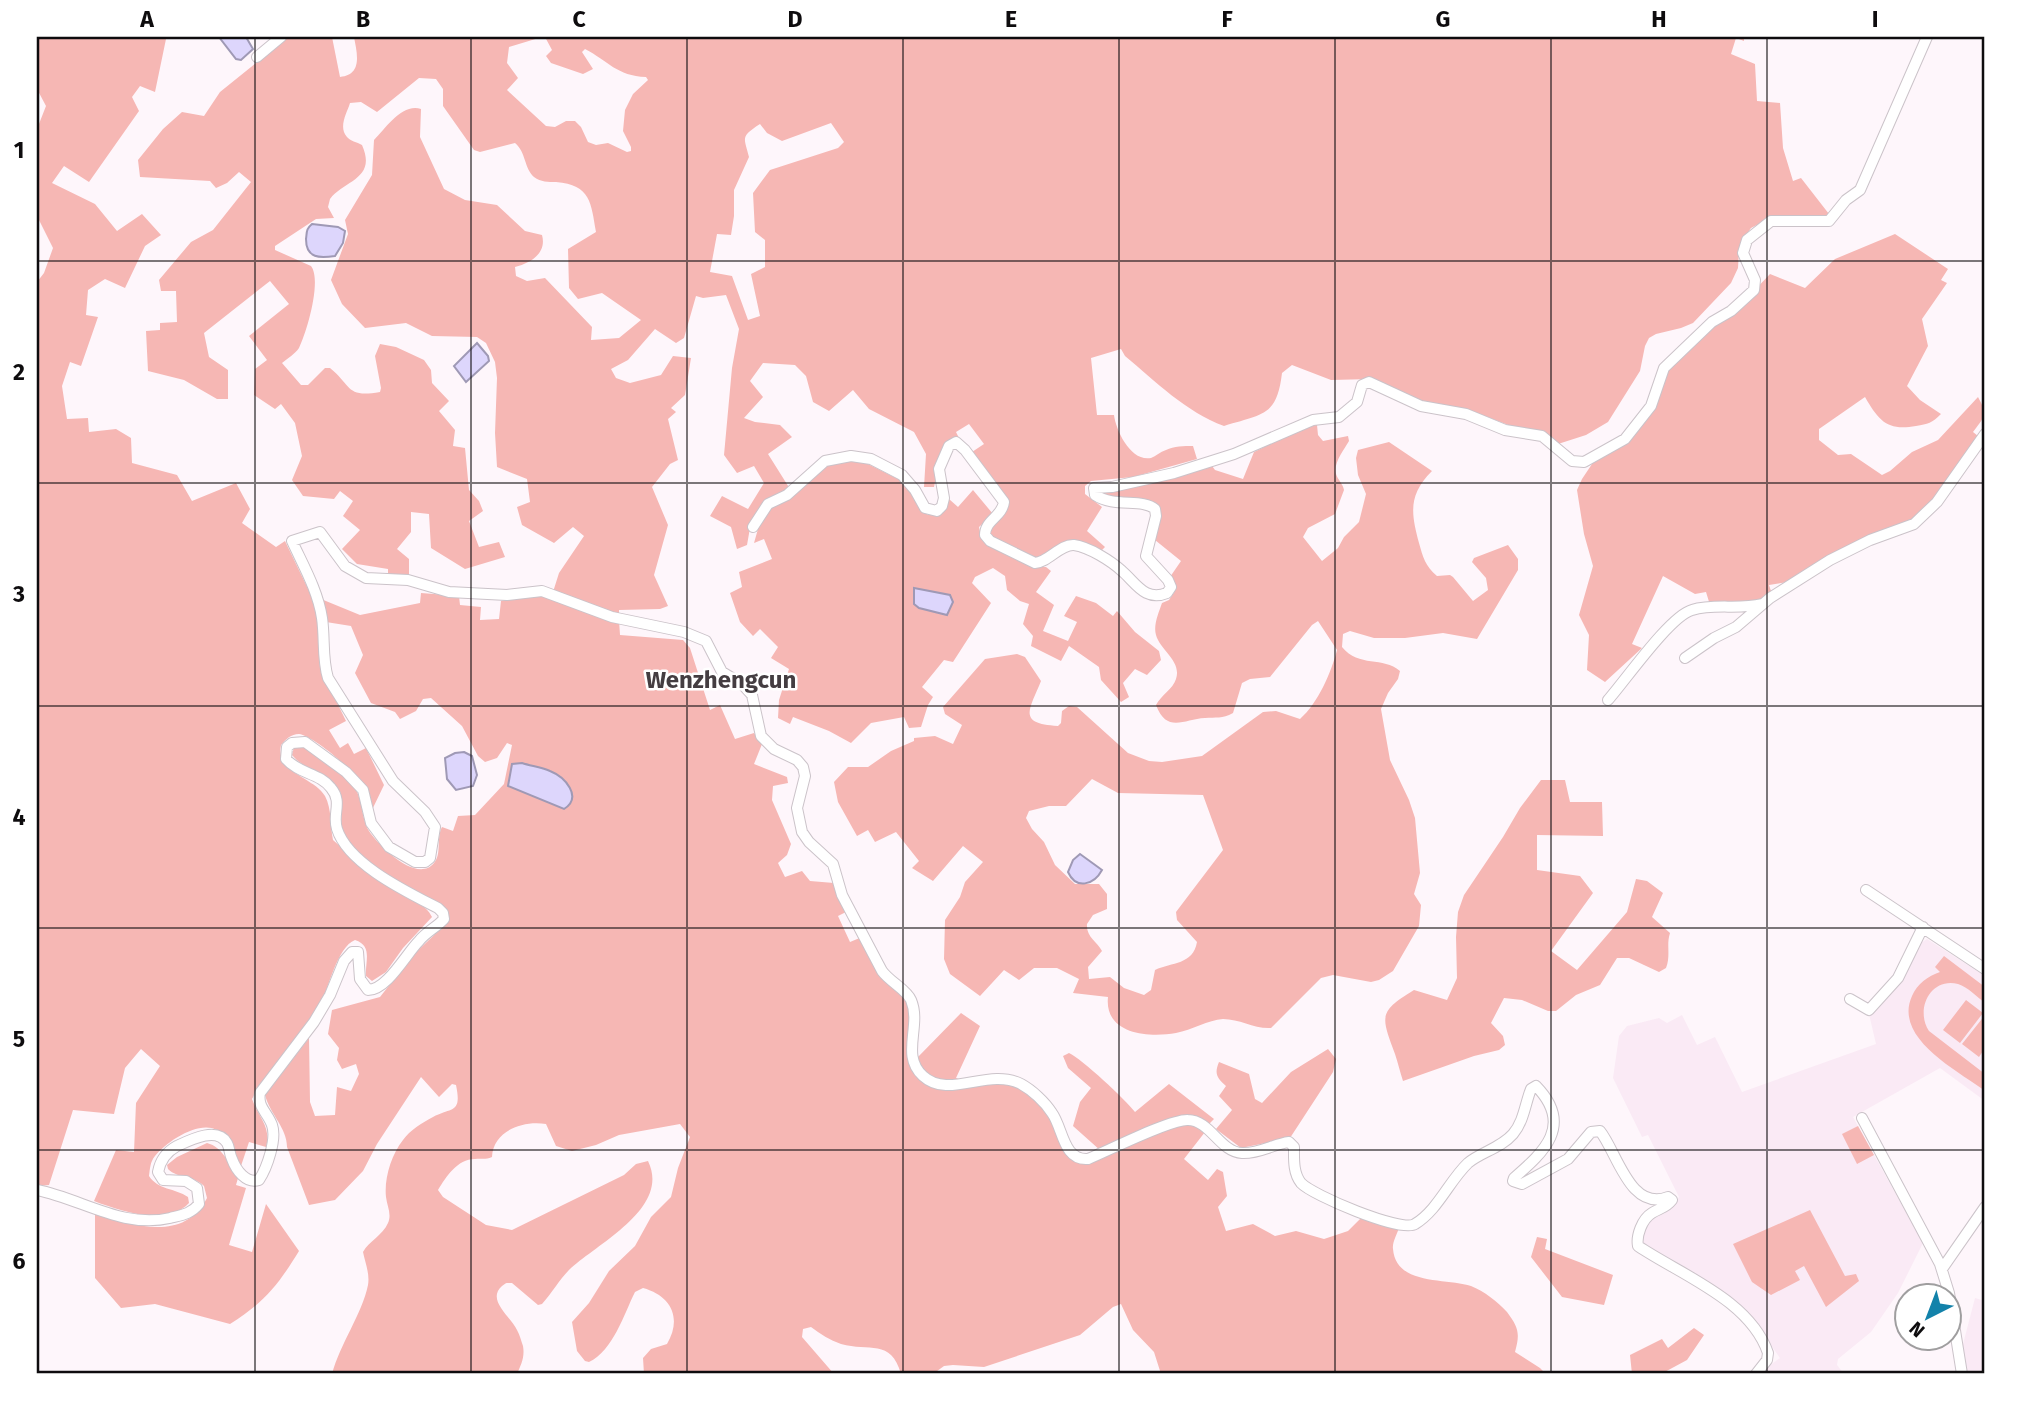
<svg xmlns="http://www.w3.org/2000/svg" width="2022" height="1411" viewBox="0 0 2022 1411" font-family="'Fira Sans',sans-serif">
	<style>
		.built { fill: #faeaf5 }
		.green { fill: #f6b7b4; fill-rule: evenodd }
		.water { fill: #ddd6fc; stroke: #9f99b5; stroke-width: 2 }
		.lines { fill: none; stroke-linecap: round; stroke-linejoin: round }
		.minor-casing { stroke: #cbc3c9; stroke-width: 12 }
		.minor { stroke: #fff; stroke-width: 10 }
		.grid { fill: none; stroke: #0e0c0e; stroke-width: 2; stroke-opacity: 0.55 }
		.labels { text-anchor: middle; stroke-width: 5; stroke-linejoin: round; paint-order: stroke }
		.quarter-label { font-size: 24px; font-weight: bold; fill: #443d41; stroke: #fff }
		.neatline { fill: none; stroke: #0e0c0e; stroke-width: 2.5 }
		.grid-label { font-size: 23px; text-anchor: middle; font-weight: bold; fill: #0e0c0e }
	</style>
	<rect width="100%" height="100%" fill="#fef6fb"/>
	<path class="built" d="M1927,939L1985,976V1101L1940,1068L1853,1117L1923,1243L1898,1293L1871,1332L1838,1359L1837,1365L1844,1374H1764L1769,1366L1780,1358L1754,1321L1640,1243V1236L1652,1216L1664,1214L1679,1197L1648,1135L1642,1137L1613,1078L1619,1036L1627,1026L1659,1018L1667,1023L1682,1015L1697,1045L1715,1037L1742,1092L1876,1044L1869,1014L1919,944Z
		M1975,1298L1985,1301V1374H1966L1962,1348Z"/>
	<path class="green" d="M37,37H203L166,39L155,92L140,86L132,97L139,111L89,182L64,166L52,183L95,204L117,231L142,214L161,235L145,246L125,288L105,279L88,290L86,315L98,317L81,366L70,362L62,386L67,419L88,418L89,432L116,429L131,438L132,463L177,475L192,501L236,483L250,509L242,523L276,547L285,541L311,595L318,620L320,668L346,721L329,730L340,748L348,743L354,754L366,748L384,785L371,812C366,800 362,788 355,777C349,766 311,735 299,734C291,734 286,739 281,745C275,773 314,777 325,796C332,809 330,826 333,840C355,859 376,880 402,895C413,902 426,904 432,917L403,948L386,972L372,981L366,976C365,961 373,946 355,940C337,947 329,988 320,1005C302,1040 271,1065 252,1099C258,1116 272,1128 266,1147L249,1142L241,1166C235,1155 229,1136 217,1130C199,1120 167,1141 155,1156C150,1162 150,1169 149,1176C158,1190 175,1188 188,1197L189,1203C167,1227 120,1211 94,1201L116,1150L134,1152L136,1103L160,1066L141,1049L125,1068L114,1114L73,1110L49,1185L37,1186V282L44,273L53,248L37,216V129L46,106L37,89Z
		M288,37H332L340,77C363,75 357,53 354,37H542L509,47L507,63L518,78L507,90L546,126L555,127L566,121H575L581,127L588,142L596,145L608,143L627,152L631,151V147L623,131L625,110L633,94L648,80L646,77C617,76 608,61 585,49L582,52L593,69L583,74L551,63L546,56L552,50L545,37H1744V41L1736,38L1731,54L1755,64L1757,101L1780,103L1783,148L1793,181L1801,178L1829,214L1826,217L1774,216L1751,228L1746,235L1739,251L1738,268L1731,283L1693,323L1681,328L1656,334L1649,338L1645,346L1640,371L1608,422L1586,435L1558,444L1477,413L1435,407L1371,379L1331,380L1292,365L1282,373C1277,417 1262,414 1224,426C1186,412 1155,381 1125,356L1121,349L1091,358L1097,415H1114C1116,431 1131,462 1151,458C1156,456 1160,452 1166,450C1174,446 1184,446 1193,446L1197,459L1133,477L1091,481L1085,486V494L1102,507L1087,531L1105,547L1100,552L1066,541L1039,558H1033L989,535C993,521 1006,519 1007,505L972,452L984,444L969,424L956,432L959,438L939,464L934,487H924L926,454L914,432L869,409L853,390L829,411L813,402L806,376L795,365L763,363L750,381L763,397L744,418L755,422L780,425L792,437L768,454L790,489L750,528L747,545L737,549L731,527L710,516L722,496L748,509L764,483L754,466L737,473L724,455L732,368L739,329L726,295L703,298L696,296L684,338L676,343L655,329L628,360L611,369L616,378L630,383L661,375L673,356L691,358L685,395L671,408L676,412L668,419L678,460L670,464L652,487L668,525L654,575L668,606L660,609L619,610V617L553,592L559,573L584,536L573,527L554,543L522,525L517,507L530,502L527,479L497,467L495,433L497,378L495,362L486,343L477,337L432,336L406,323L365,328L342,304L331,280L348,234L345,220L372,175L374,140C386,128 402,103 421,109L420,137L444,189L465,200L497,205L525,231L542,235C547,253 531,263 515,267L516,276L527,281L545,278L592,327L591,340L619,338L641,320L602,293L578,299L569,288L568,249L596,232C591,203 591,185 556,182C548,182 541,182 534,177C524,168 526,152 515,143L480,152L474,150L443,106V89L436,79L419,78L377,112L361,102L350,103C347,113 338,127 347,137C350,141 357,142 362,145C377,179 345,180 330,199L328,207L334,218L316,219L275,246V250L311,266C322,280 307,332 299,348C295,354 287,359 282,363L301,385H308L325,368H330C352,386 346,398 380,392L381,388L375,356L380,344L396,347L424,360L431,370L432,383L449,401L439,411L455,430L453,446L465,448L469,490L479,501L483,511L469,521L479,547L499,542L505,557L465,569L431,548L429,514L411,512V532L397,549L409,559V575L388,574V569L357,564L342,549L360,530L343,516L353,501L340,491L334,499L303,496L292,480L302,456L295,423L281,404L275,409L254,395L255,369L267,360L249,336L289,304L270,281L204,333L209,357L228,370V399H217L184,380L148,371L146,331L160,330V323L177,322L176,291H161L159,280L191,242L213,230L251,182L239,172L227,183L216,188L210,181L140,177L138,160L163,129L182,112L204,116L220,92ZM831,123L844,142L838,148L770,170L753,193L755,232L765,240V267L751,274L760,316L748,320L732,276L710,272L717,234L731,235L734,216V190L749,157C744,137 740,137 760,124L767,133L782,141Z
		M1895,234L1948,269L1941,280L1947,283L1922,319L1928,346L1907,386L1920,400L1941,414C1932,423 1928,424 1916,426C1887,431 1879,421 1865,397L1819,429V440L1838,455L1851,454L1882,475L1890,471L1912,452L1938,440L1978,397C1988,415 1985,416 1973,432L1978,436L1937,498L1908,524L1788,582L1769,585L1772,594L1761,602L1710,605L1706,592L1695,594L1663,576L1632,644L1642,648L1605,682L1587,670L1589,635L1579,615L1593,566L1584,534L1577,490L1582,479L1596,458L1624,443L1665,372L1712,325L1734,312L1770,274L1805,288L1835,259Z
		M1317,425L1318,435L1323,441L1348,436L1349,441C1344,450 1333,463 1336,474C1338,480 1343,484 1344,490L1335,514L1308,528L1303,537L1322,561L1338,548L1344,537L1359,522L1366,494L1358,475L1356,458L1358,450L1389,442L1432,471C1408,495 1411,513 1419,543C1423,557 1425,566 1437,576L1450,575L1453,577L1473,601L1488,590L1486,578L1472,562L1474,558L1508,545L1518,559V570L1477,639L1443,633L1405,638H1374L1350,631L1343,634L1342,647C1359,668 1383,656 1400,671L1398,679L1388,693L1381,709L1390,760L1409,800L1415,818L1420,873L1414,894L1421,905L1419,926L1393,971L1379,980L1371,982L1333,975L1321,978L1271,1028C1254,1029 1240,1019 1223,1019C1208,1020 1192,1030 1176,1033C1148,1038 1104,1034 1108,997L1073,993L1079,979L1057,968H1034L1019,980L1004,970L980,996L950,974L944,959L945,920L960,897L965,882L983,862L963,846L933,881L912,868L919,861L896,832L875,842L868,830L857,836L838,802L834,782L848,767H868L891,751L914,741V738L935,736L953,744L962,725L945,714L943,707L985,659L1017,654L1025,657L1041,681C1030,709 1016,724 1058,726L1061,723L1062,711L1069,706L1077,707L1128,753L1149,761L1162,762L1202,756L1263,712L1276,711L1300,719C1318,703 1331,673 1337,650L1318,621L1312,625L1270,677L1250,679L1242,683L1233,713C1222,719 1216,717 1205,718C1184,719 1167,734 1156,705C1161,695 1173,689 1176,679C1182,661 1160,650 1156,635C1153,625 1159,612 1162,603L1169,600L1175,591L1170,577L1181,561L1155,540L1157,507L1102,495L1099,491L1212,466L1215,470L1243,479L1254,452L1307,426ZM1092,779L1118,793L1203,795L1223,850L1176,912L1177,920L1197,942C1193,965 1172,962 1155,970L1151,990L1144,995L1124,988L1110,977L1089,979L1088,967L1102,951C1097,941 1086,937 1087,924L1093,915L1107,909V894L1099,884H1075L1055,865L1044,842L1032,829L1026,818L1029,811L1049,806H1066Z
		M862,461L904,482L928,515H934L949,499L958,507L973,490L993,514L979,527L981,537L987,543L1031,567H1046L1051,571L1036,592L1054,605L1043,631L1068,641L1077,622L1064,616L1076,596L1096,603L1113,616L1117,611L1135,632L1159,651L1161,660L1147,675L1135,669L1123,683L1129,697L1121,702L1101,680L1099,667L1069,646L1061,661L1031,646L1033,636L1023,624L1029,604L1020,601L1007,590L1005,576L993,568L975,577L972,583L991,603L953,662L944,660L922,687L933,697L928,705L921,727L909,728L904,717L871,723L851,743L829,731L793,717L790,724L778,718L779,700L789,669L771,658L778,647L760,629L753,636L740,622L730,593L742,587L739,572L772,559L764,539L754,543L762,515L827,463Z
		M421,593L459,596L460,605L481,607L480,620L499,619L501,601L530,595L551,598L619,620L620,635L683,640L690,648L710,710L720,705L735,739L754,733L762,744L754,764L787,777L788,783L773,786L772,800L791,844L787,855L778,863L785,877L802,871L810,881L834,883L846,912L838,916L850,942L862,937L877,968L907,989L914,1050L918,1057L961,1013L980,1026L956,1078C971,1084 985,1079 1000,1081C1039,1088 1056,1129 1074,1159L1179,1125L1191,1123L1205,1132L1184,1159L1208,1180L1217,1169L1223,1172L1227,1196L1218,1207L1226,1231L1253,1224L1275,1236L1296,1231L1324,1239L1348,1231L1361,1218L1399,1228C1397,1234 1392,1243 1393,1249C1396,1286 1447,1278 1471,1286C1484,1291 1498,1302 1507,1312C1519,1328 1520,1334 1515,1352L1540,1368L1546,1374H1161L1154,1352L1133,1330L1121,1304L1113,1307L1080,1335L984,1367L953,1365L944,1366L933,1374H901C891,1338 869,1352 841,1344C830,1340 820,1334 811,1327L803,1329L802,1337L834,1374H644L643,1358L651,1349L667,1344C682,1319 672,1296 643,1288L635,1292C624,1314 613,1351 589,1362L585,1361L577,1351L572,1322L589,1303L609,1271L635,1246L651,1217L671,1197L678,1168L690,1137L680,1124L619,1135L596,1145L572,1151L556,1146L546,1124C523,1120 493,1131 492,1157C485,1160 482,1158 475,1159C457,1159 446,1177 438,1190L443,1197L486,1225L512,1230L624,1175L636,1164L648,1161C671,1208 598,1243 569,1270C559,1280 552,1293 542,1304L538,1305L512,1283C506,1283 507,1282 502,1286C486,1300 511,1317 517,1330C520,1335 521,1341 523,1346C525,1357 521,1365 517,1374H332C340,1344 362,1314 368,1285C370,1274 365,1262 363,1252C369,1241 383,1235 388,1223C392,1214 387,1206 386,1197C384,1179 391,1155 403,1140C410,1130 422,1123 433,1117C452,1107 462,1114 456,1085L452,1084L439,1097L421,1077L377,1144L363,1171L335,1200L309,1205L287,1147C287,1128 270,1114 265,1095L309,1038L310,1102L315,1116L335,1115L337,1087L351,1091L359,1074L356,1064L342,1069L337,1060L339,1048L328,1034L332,1010L380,997L414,954L445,925L436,902C414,890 354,859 344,837C337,822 346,802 339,790C327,772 305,771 292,755L294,747L302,745C320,757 338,770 353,786C363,797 361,818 369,831C379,846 417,884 434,863C442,854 436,838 442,827L453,831L458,816L475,815L504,784L512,745L507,743L497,758L485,762L478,756L462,726L431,698L423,699L416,711L400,719L395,712L371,703L355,673L363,655L351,626L326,622L321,599L360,615L420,603Z
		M1541,780H1565L1570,802H1602L1603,836L1537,835V870L1580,876L1593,893L1551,951L1577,970L1627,912L1636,879L1647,881L1663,893L1652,917L1670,933C1666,945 1671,955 1666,968L1659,972L1629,958H1617L1600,985L1576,995L1556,1011H1548L1522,1000L1504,998L1491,1023L1503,1036L1505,1045L1499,1050L1474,1056L1403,1081C1400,1072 1398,1063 1395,1054C1381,1016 1378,1012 1414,990L1447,1000L1457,978L1456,937L1458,912L1464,895L1503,837L1520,808Z
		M1944,956L1985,987V1003C1977,997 1968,987 1958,984C1930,977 1915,1010 1929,1031L1985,1074V1091C1957,1070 1893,1038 1912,996C1917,984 1928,976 1940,972L1935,967Z
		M1966,1000L1983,1013L1960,1043L1943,1030Z
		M1985,1015V1048L1979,1057L1962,1044Z
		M1328,1049L1336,1059L1333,1072L1290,1138L1241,1148L1216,1129L1232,1110L1219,1096L1226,1086C1217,1078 1214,1074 1219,1062L1249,1074L1255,1099L1262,1103L1291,1072Z
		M1069,1053C1082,1059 1125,1099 1135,1112L1169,1084L1214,1119L1208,1125L1191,1116L1101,1151L1073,1126L1080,1102L1091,1088L1068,1068L1063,1056Z
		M1858,1126L1874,1155L1857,1164L1842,1134Z
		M207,1143C223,1147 229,1164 238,1178L236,1185L246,1188L229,1245L252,1252L266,1204L299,1251C278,1285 265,1302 230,1324L155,1304L121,1308L95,1278V1214C132,1224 183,1244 207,1198L204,1186C193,1175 178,1179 168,1169L167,1165L177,1157Z
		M1810,1210L1845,1276L1856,1274L1859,1281L1826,1307L1804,1266L1795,1271L1800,1280L1771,1295L1752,1282L1733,1244Z
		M1537,1237L1547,1239L1545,1249L1613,1275L1604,1305L1562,1297L1531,1257Z
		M1694,1328L1704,1335L1687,1360L1661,1374H1632L1630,1355L1662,1339L1668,1348Z"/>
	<path class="water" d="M219,37H246L253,49L241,60L236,59Z
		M312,224L338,227L345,231L343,243L335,256C320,258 306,259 306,239C307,232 306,229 312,224Z
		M477,343L488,356L489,361L466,382L454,366Z
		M914,588L950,595L953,602L947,615L919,608L914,604Z
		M464,752L472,756L477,775L473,786L456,790L447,779L445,758L455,753Z
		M522,763C531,766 541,767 550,771C565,777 583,797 564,809L508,786L512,764Z
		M1080,854L1102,870C1094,885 1076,890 1068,872L1073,860Z"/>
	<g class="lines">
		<g class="minor-casing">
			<path id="minor" d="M257,57L281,37
				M753,527L768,504L787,495L825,461L851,456L871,459L902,475L915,490L925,508L937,511L942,506L944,498L939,469L949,446L956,442L965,450L1004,502C1002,517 985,520 985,535L990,541L1035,563C1049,562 1060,544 1074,545C1089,547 1111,561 1122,571C1136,583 1145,602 1167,593L1171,587L1168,580L1146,556L1156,516L1155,509C1142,498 1114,508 1095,495L1094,488L1112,487L1174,473L1234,454L1313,420L1339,417L1357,402L1362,385L1369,382L1421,406L1466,414L1505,430L1542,436L1572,461L1584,462L1625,439L1651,406L1664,368L1712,322L1731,311L1754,290L1755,280L1743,253L1747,240L1771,221H1829L1846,200L1860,190L1927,37
				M1685,658L1714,638L1736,627L1770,598L1830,560L1870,540L1914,524L1937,502L1985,434
				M1608,700C1625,681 1670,616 1692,610C1714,603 1739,610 1762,604
				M1866,890L1985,969
				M1850,999L1869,1010L1898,978L1923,927
				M1862,1118L1940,1264L1949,1293L1962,1374
				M37,1190C82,1199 123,1229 170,1218C182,1215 191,1214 199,1204L197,1188L186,1181L163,1180L158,1172C160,1161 166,1152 177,1146C190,1140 217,1126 227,1143C230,1148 229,1153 232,1159C236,1170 246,1184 259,1180C267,1168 277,1139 272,1125C268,1113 257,1107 260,1093L314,1022L330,995L344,961L352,952H358L360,979L368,990C387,990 406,954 419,941C426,932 437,927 444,919L443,913L438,908C407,892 348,864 337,829C332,814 343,802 331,788C320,773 299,774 286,759L287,747L292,743L305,742L346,772L363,790L371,823L389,847L415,862H425L430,858L435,827L425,812L393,781L328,678C322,659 325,638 322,618C318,591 303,565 292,541L320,532L345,566L366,578L408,580L449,592L507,595L542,591L612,617L684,632L706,641L722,672L742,684L752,695L761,736L774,749L797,760L803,767L805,776L797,808L802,832L809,842L833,864L842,895L882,971C890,982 907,990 911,1000C922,1026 900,1055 923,1076C949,1100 988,1067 1021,1084C1032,1090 1045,1102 1052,1113C1063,1128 1063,1161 1088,1159C1108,1151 1170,1119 1188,1120C1210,1120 1220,1152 1242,1153C1258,1154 1274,1144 1289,1142L1294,1147C1294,1159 1293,1173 1301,1183C1312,1195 1401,1233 1415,1224C1438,1210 1449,1181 1468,1163C1481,1152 1501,1148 1513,1134C1524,1121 1525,1104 1531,1089L1536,1086C1574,1125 1544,1152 1514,1178L1513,1181L1522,1184L1568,1159L1591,1132L1600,1131C1617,1152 1630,1212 1668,1197L1672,1200C1666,1208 1660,1208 1652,1213C1642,1219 1636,1236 1638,1246C1681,1275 1750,1300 1768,1353L1767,1360L1756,1374
				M1942,1269L1985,1207"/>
		</g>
		<use href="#minor" class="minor"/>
	</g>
	<path class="grid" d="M255,37V1374M471,37V1374M687,37V1374M903,37V1374M1119,37V1374M1335,37V1374M1551,37V1374M1767,37V1374M37,261H1985M37,483H1985M37,706H1985M37,928H1985M37,1150H1985"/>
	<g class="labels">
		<g class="quarter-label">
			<text x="721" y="688">Wenzhengcun</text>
		</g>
	</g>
	<rect width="2022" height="1411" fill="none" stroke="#ffffff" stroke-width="77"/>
	<g transform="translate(1928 1317) rotate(222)"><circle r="33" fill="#ffffff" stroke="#9f9e9f" stroke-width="2"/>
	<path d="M0-5L12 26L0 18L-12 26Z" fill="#1382aa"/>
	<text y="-10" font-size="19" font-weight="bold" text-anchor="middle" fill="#0e0c0e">N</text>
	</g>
	<rect x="38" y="38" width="1945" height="1334" class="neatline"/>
	<g class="grid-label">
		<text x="147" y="27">A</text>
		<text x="363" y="27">B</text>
		<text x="579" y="27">C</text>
		<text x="795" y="27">D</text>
		<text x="1011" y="27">E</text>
		<text x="1227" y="27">F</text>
		<text x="1443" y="27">G</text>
		<text x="1659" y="27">H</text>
		<text x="1875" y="27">I</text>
		<text x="19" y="158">1</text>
		<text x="19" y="380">2</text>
		<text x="19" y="602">3</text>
		<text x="19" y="825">4</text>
		<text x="19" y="1047">5</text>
		<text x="19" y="1269">6</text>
	</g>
</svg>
